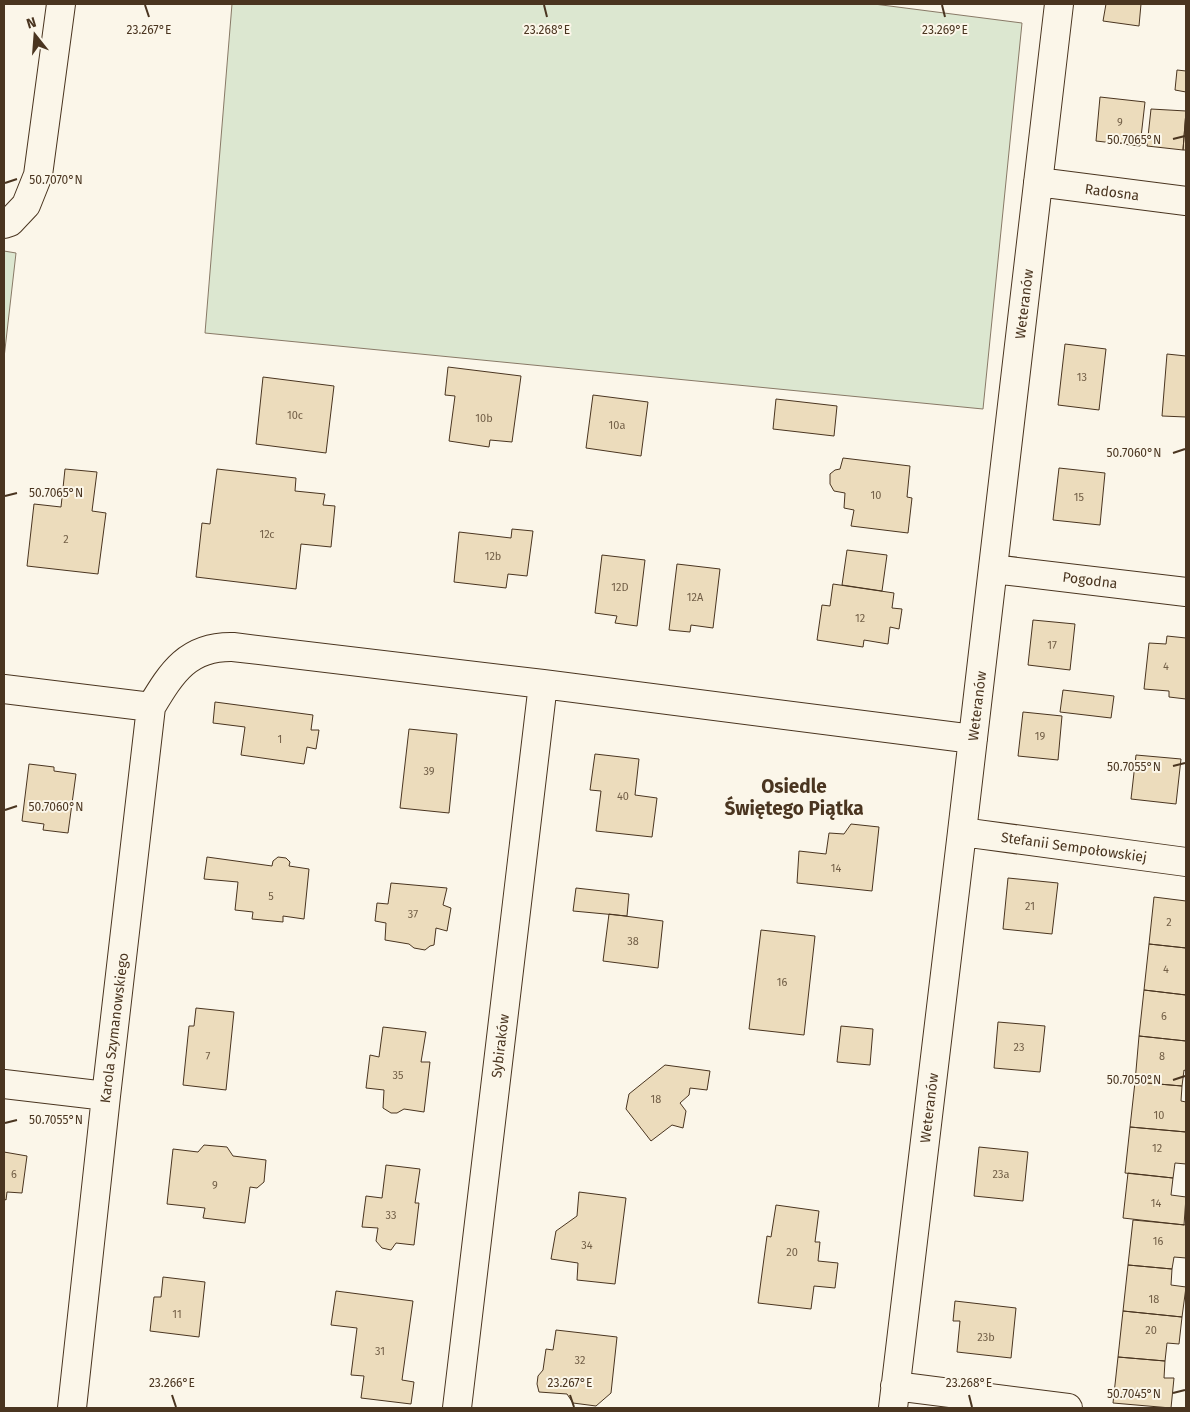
<svg xmlns="http://www.w3.org/2000/svg" width="1190" height="1412" viewBox="0 0 1190 1412" font-family="'Fira Sans',sans-serif">
	<style>
		.green { fill: #dce7d0; stroke: #887966 }
		.building { fill: #ecdcbc; stroke: #4a3520 }
		.lines { fill: none; stroke-linecap: round; stroke-linejoin: round }
		.minor-casing { stroke: #4a3520; stroke-width: 30 }
		.minor { stroke: #fbf6e9; stroke-width: 28 }
		.ticks { fill: none; stroke: #4a3520; stroke-width: 2 }
		.labels { text-anchor: middle; stroke-width: 4; stroke-linejoin: round; paint-order: stroke }
		.number-label { font-size: 11px; fill: #725f47 }
		.street-label { font-size: 14px; fill: #4a3520; stroke: #fbf6e9 }
		.district-label { font-size: 19px; font-weight: bold; fill: #4a3520; stroke: #fbf6e9 }
		.ticks-label { font-size: 12px; text-anchor: middle; fill: #4a3520; stroke: #fbf6e9; stroke-width: 4; stroke-linejoin: round; paint-order: stroke }
	</style>
	<rect width="100%" height="100%" fill="#fbf6e9"/>
	<path class="green" d="M232,4H874L1022,23L983,409L205,333Z
		M4,251L16,253L4,358Z"/>
	<path class="building" d="M1106,4H1141L1139,26L1103,21Z
		M1177,70L1186,71V92L1175,90Z
		M1100,97L1145,102L1140,146L1096,141Z
		M1151,109L1186,111L1183,150L1147,146Z
		M1186,111V150H1183Z
		M1065,344L1106,349L1099,410L1058,405Z
		M1167,354L1186,356V417L1162,416Z
		M448,367L521,376L512,442L490,440L489,447L449,441L455,396L445,395Z
		M263,377L334,386L326,453L256,444Z
		M593,395L648,402L641,456L586,448Z
		M776,399L837,406L834,436L773,429Z
		M843,458L910,466L907,497L912,498L908,533L851,526L854,510L844,508L845,493L834,491L830,484V474L835,470L840,469Z
		M1059,468L1105,473L1100,525L1053,520Z
		M65,469L97,472L92,511L106,513L98,574L27,566L34,504L61,507Z
		M217,469L296,478L295,491L325,494L323,505L335,506L331,547L301,544L296,589L196,577L202,523L210,524Z
		M512,529L533,531L527,576L508,574L506,588L454,582L459,532L511,538Z
		M847,550L887,555L882,591L842,585Z
		M602,555L645,560L637,626L615,623L617,616L595,613Z
		M677,564L720,569L713,628L691,625L690,632L669,630Z
		M833,584L894,593L892,608L902,609L899,629L890,627L888,644L864,640L863,647L817,640L822,605L830,606Z
		M1033,620L1075,624L1070,670L1028,665Z
		M1167,636L1186,638V699L1169,697V691L1144,689L1149,643L1166,644Z
		M1063,690L1114,696L1111,718L1060,712Z
		M215,702L313,715L311,730H319L316,749L307,747L304,764L241,755L245,727L213,723Z
		M1023,712L1062,716L1058,760L1018,756Z
		M409,729L457,734L449,813L400,808Z
		M595,754L639,759L635,795L657,798L652,837L596,831L601,791L590,790Z
		M1136,755L1181,759L1176,804L1131,799Z
		M29,764L54,767V771L76,774L68,833L43,830L44,824L22,821Z
		M851,824L879,827L872,891L797,883L799,851L826,854L829,833L844,834Z
		M207,857L272,866L273,861L278,857L286,858L290,862L289,866L309,869L304,919L283,916V922L252,919L253,912L235,910L238,882L204,879Z
		M1008,878L1058,883L1052,934L1003,929Z
		M391,883L447,888L443,905L451,908L447,931L436,928L434,945L430,946L425,950L414,948L409,944L385,940L386,923L375,921L377,903L388,904Z
		M576,888L629,894L627,916L573,911Z
		M1154,897L1186,901V948L1149,944Z
		M609,914L663,921L658,968L603,961Z
		M761,930L815,936L804,1035L749,1029Z
		M1149,944L1186,948V995L1144,990Z
		M1144,990L1186,995V1041L1139,1036Z
		M196,1008L234,1012L226,1090L183,1085L189,1026H194Z
		M998,1022L1045,1026L1040,1072L994,1068Z
		M841,1026L873,1029L870,1065L837,1062Z
		M383,1027L426,1032L421,1062H430L424,1112L404,1109L397,1113H391L383,1108L384,1090L366,1088L370,1055L379,1057Z
		M1139,1036L1186,1041V1071L1184,1070L1182,1086L1135,1082Z
		M665,1065L710,1071L707,1090L690,1088L689,1095L680,1103L686,1111L683,1128L672,1125L651,1141L626,1109L629,1094Z
		M1135,1082L1182,1086L1181,1101L1186,1102V1132L1130,1127Z
		M1130,1127L1186,1132V1164L1175,1163L1173,1178L1125,1173Z
		M204,1145L227,1147L233,1156L266,1160L264,1182L257,1188L250,1187L245,1223L203,1218L205,1208L167,1204L173,1149L198,1152Z
		M979,1147L1028,1152L1023,1201L974,1196Z
		M4,1152L27,1156L22,1193L7,1192L6,1200L4,1199Z
		M386,1165L420,1169L415,1203H419L414,1245L396,1243L391,1250L382,1248L376,1241L378,1228L362,1227L366,1196L382,1198Z
		M1128,1173L1173,1178L1171,1195L1186,1197L1184,1225L1123,1218Z
		M579,1192L626,1198L615,1284L577,1280L578,1263L551,1259L556,1231L577,1216Z
		M776,1205L819,1211L815,1242H820L818,1261L838,1263L835,1288L814,1286L811,1309L758,1303L767,1236L771,1237Z
		M1133,1220L1186,1225V1258L1174,1257L1172,1269L1128,1265Z
		M1128,1265L1172,1269L1171,1285L1186,1287L1182,1317L1123,1311Z
		M163,1277L205,1282L199,1337L150,1331L154,1297H161Z
		M336,1291L413,1301L402,1380L414,1382L411,1404L361,1398L364,1376L351,1375L357,1328L331,1325Z
		M955,1301L1016,1308L1011,1358L957,1352L960,1321H953Z
		M1123,1311L1182,1317L1179,1344L1167,1343L1165,1361L1118,1357Z
		M556,1330L617,1337L611,1393L596,1406L573,1403L567,1394L539,1392L537,1384L538,1376L543,1370L546,1349L553,1350Z
		M1118,1357L1165,1361L1164,1378H1174L1171,1408L1113,1403Z"/>
	<g class="lines">
		<g class="minor-casing">
			<path id="minor" d="M1038,182L1186,201
				M4,224L10,222L26,205L38,175L61,4
				M993,569L1186,592
				M4,689L151,707
				M962,832L1186,862
				M4,1084L106,1096
				M895,1386L1068,1408
				M72,1408L106,1096L151,707C172,672 188,646 233,647L543,684L973,739
				M457,1408L543,684
				M893,1408L962,832L1059,4"/>
		</g>
		<use href="#minor" class="minor"/>
	</g>
	<path class="ticks" d="M145,5L149,17M544,5L547,17M942,5L945,17M1173,139L1185,136M5,183L17,179M1173,453L1185,449M5,496L17,493M1173,766L1185,763M5,810L17,806M1173,1080L1185,1076M5,1123L17,1120M1173,1393L1185,1390M172,1395L176,1407M570,1395L574,1407M969,1395L972,1407"/>
	<g class="labels">
		<g class="number-label">
			<text x="1120" y="126">9</text>
			<text x="1082" y="381">13</text>
			<text x="295" y="419">10c</text>
			<text x="484" y="422">10b</text>
			<text x="617" y="429">10a</text>
			<text x="876" y="499">10</text>
			<text x="1079" y="501">15</text>
			<text x="267" y="538">12c</text>
			<text x="66" y="543">2</text>
			<text x="493" y="560">12b</text>
			<text x="620" y="591">12D</text>
			<text x="695" y="601">12A</text>
			<text x="860" y="622">12</text>
			<text x="1052" y="649">17</text>
			<text x="1166" y="670">4</text>
			<text x="1040" y="740">19</text>
			<text x="280" y="743">1</text>
			<text x="429" y="775">39</text>
			<text x="623" y="800">40</text>
			<text x="836" y="872">14</text>
			<text x="271" y="900">5</text>
			<text x="1030" y="910">21</text>
			<text x="413" y="918">37</text>
			<text x="1169" y="926">2</text>
			<text x="633" y="945">38</text>
			<text x="1166" y="973">4</text>
			<text x="782" y="986">16</text>
			<text x="1164" y="1020">6</text>
			<text x="1019" y="1051">23</text>
			<text x="208" y="1060">7</text>
			<text x="1162" y="1060">8</text>
			<text x="398" y="1079">35</text>
			<text x="656" y="1103">18</text>
			<text x="1159" y="1119">10</text>
			<text x="1157" y="1152">12</text>
			<text x="14" y="1178">6</text>
			<text x="1001" y="1178">23a</text>
			<text x="215" y="1189">9</text>
			<text x="1156" y="1207">14</text>
			<text x="391" y="1219">33</text>
			<text x="1158" y="1245">16</text>
			<text x="587" y="1249">34</text>
			<text x="792" y="1256">20</text>
			<text x="1154" y="1303">18</text>
			<text x="177" y="1318">11</text>
			<text x="1151" y="1334">20</text>
			<text x="986" y="1341">23b</text>
			<text x="380" y="1355">31</text>
			<text x="580" y="1364">32</text>
		</g>
		<g class="street-label">
			<text transform="translate(1112 192) rotate(7)" y="5">Radosna</text>
			<text transform="translate(1024 304) rotate(-83)" y="5">Weteranów</text>
			<text transform="translate(1090 580) rotate(7)" y="5">Pogodna</text>
			<text transform="translate(977 706) rotate(-83)" y="5">Weteranów</text>
			<text transform="translate(1074 847) rotate(8)" y="5">Stefanii Sempołowskiej</text>
			<text transform="translate(114 1028) rotate(-83)" y="5">Karola Szymanowskiego</text>
			<text transform="translate(500 1046) rotate(-83)" y="5">Sybiraków</text>
			<text transform="translate(929 1108) rotate(-83)" y="5">Weteranów</text>
		</g>
		<g class="district-label">
			<text x="794" y="793">Osiedle<tspan x="794" dy="22">Świętego Piątka</tspan></text>
		</g>
	</g>
	<g class="ticks-label">
		<text x="149" y="34">23.267°E</text>
		<text x="547" y="34">23.268°E</text>
		<text x="945" y="34">23.269°E</text>
		<text x="1134" y="144">50.7065°N</text>
		<text x="56" y="184">50.7070°N</text>
		<text x="1134" y="457">50.7060°N</text>
		<text x="56" y="497">50.7065°N</text>
		<text x="1134" y="771">50.7055°N</text>
		<text x="56" y="811">50.7060°N</text>
		<text x="1134" y="1084">50.7050°N</text>
		<text x="56" y="1124">50.7055°N</text>
		<text x="172" y="1387">23.266°E</text>
		<text x="570" y="1387">23.267°E</text>
		<text x="969" y="1387">23.268°E</text>
		<text x="1134" y="1398">50.7045°N</text>
	</g>
	<rect width="1190" height="1412" fill="none" stroke="#4a3520" stroke-width="10"/>
	<g transform="translate(35 35) rotate(343)" stroke="#fbf6e9" stroke-width="4" paint-order="stroke">
	<path d="M0-4L9 19L0 12L-9 19Z" fill="#4a3520"/>
	<text y="-8" font-size="14" font-weight="bold" text-anchor="middle" fill="#4a3520">N</text>
	</g>
</svg>
